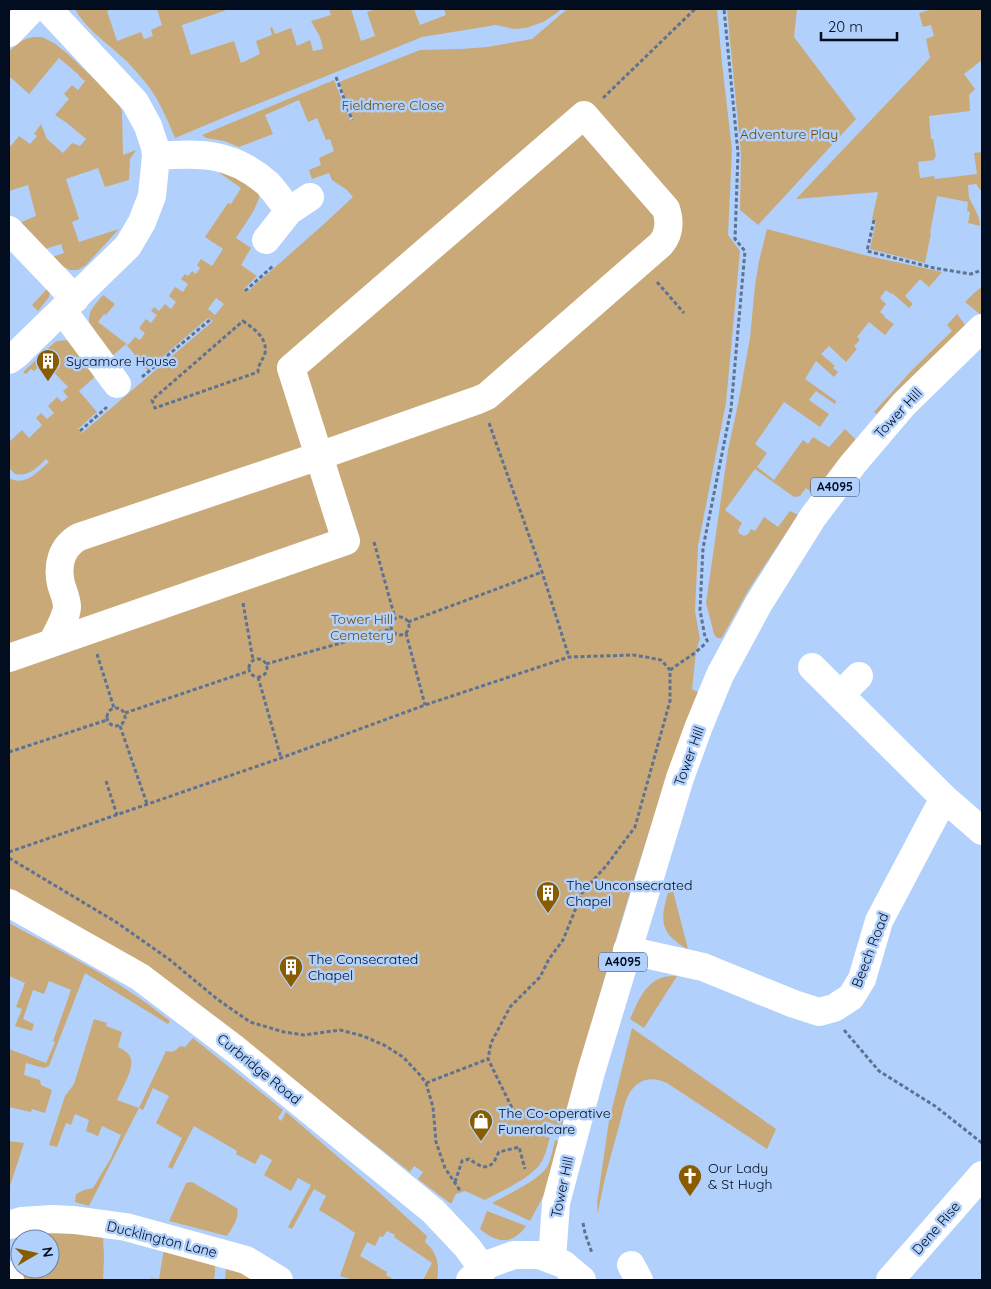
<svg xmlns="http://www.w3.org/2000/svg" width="991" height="1289" viewBox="0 0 991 1289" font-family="Quicksand,sans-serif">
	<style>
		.green { fill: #caa978; fill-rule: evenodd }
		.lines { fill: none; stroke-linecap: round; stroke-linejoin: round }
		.path { stroke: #5e7392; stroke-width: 3; stroke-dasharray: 4 2.5; stroke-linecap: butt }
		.minor { stroke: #fff; stroke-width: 28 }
		.major { stroke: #fff; stroke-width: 28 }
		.labels { text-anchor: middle; stroke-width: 5; stroke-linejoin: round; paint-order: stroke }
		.shield { fill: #b1d0fb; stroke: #364861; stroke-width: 1 }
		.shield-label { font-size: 12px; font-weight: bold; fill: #020d1f }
		.park-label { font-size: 14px; fill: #6d4b0b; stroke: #b1d0fb }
		.poi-label { font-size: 14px; fill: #020d1f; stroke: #b1d0fb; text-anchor: start }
		.street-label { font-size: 14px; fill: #020d1f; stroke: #b1d0fb }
	</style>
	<rect width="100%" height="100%" fill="#b1d0fb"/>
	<path class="green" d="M75,9H113L107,11L117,41L141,32L144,39L153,36L151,30L162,25L157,9H227L224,11L182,25V26L191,55L234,41L241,63L260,54L256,41L272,35L270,28L272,27L275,34L291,28L297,46L310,40L313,51L323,49L320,37L311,21L331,15L329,9H351L361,41L375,36L367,12L376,9H414L420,25L446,15L444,9H561L557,13L543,22L526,28L514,29L496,25L422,37L265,101L237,112L175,138C170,126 165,114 159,103C153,91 143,79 134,69C118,50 86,31 75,9Z
		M567,9H717L722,63L732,150L728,235L740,251L726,403L698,546L695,611L700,640L699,641L696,652L692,689L698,692C644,834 603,981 563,1128L548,1122L542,1135L550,1138C547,1146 546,1154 542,1161C534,1177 501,1191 485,1200L465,1191L456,1194L451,1204L418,1179L423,1172L414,1166L410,1172L327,1107L87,934L9,889V478C25,487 37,472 49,462L46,459C37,468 28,477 15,474L9,468V442L22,430L29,438L42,425L36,418L41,413L47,419L54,413L48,406L57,397L62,402L68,397L63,391L68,387L44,362L34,371L31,369L26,374L23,372L55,342L58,341L69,340L97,375L79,391L97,412L78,429L82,433L213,321L208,318L147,370L126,344L112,356L89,322C88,310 96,304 103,295L115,304L106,315L104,314L98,322L128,345L135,337L140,340L145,333L139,328L146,319L151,323L157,315L151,311L154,307L159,311L165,304L171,309L176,302L169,296L175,287L183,292L188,284L181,279L185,274L188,276L192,271L196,274L200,268L197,265L201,259L212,266L223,249L205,237L228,203L231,204L241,188L207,164L221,166L260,193C257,210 245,223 236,238L251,248L241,265L257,276L244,289L247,292L324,224L353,197L347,190L332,180L329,173L312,179L309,170L321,165L319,158L334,151L330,139L326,140L317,118L308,122L299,100L265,115L273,134L239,147L224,141L206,138L202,135L334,80L350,120L353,119L339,82L420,50L461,49L487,47L532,39ZM216,298L224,304L215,315L208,309Z
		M727,9H797L794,37L856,119L758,225L740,210L741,154Z
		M933,9H982V60L964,74L975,89L969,95L970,111L929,116L931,139H933L936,157L934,158V160L918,162L920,178L934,176L935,179L977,174L974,153L982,152V192L976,184L968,185L969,198L974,207L979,218L980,226L968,223L970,212L967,211L968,202L937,196L930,233H931L925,263L870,249L876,221L872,219L878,192L796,199L930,58L926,39L934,36L931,25L923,27L919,13Z
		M33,37H42L54,43L69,55L115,99L120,106L122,111L123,155L136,150L130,159L129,180L105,187L98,168L66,179L79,219L72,222L79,242L119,229L86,265L78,270H70L60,265L52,257L64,253L61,244L45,249L19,223L36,216L28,185L9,191V148L19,136L30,144L37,136L34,134L41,124L47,139L63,153L72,143L80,146L86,139L67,123L55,115L69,99L64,94L72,85L78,90L85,81L79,76V75L59,58L29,94L9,76V52C16,44 23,39 33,37Z
		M767,229L864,255L942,272L929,287L920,279L905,296L913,304L909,308L892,293L891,294L886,290L880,298L886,304L880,312L885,316L884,317L894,324L885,335L869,322L857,337L860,340L854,346L857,349L846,362L829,346L821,354L835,366L833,368L838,372L834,377L816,361L805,379L836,401L835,404L816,391L809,400L829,414L820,427L784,402L755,444L767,453L757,467L774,480L803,440L808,444L813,437L829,447L845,429L856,440L814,494L806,488L800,496L794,497L755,469L725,510L742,523L738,530L739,533L744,536L748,534L751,529L755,531L764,517L778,527L790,511L798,515L749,589L724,634L722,638H717L714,634L706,603L728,450L738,404L750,338L755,285L759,261Z
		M27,262L50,290L49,297L38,311L32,305L47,289L24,266Z
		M982,287V315H981L965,302L975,292Z
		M957,314L966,326L924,365L877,414L874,412L912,370L952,331L947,325Z
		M671,883L688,949C681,946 678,943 672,938C656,923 666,901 671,883Z
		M9,923C64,953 121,981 170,1021L168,1024L85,973L49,1066L44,1068L26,1063L24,1075L40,1080L41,1085L52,1090L45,1113L32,1109L31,1112L9,1107V1049L46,1063L55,1042L53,1041L71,990L49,981L44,994L33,990L23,1019L34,1024L32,1031L15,1026L22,1009L16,1007L25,983L9,976Z
		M677,976L644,1028L630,1019C637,1004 644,984 661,978C666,976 672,976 677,976Z
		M94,1019L107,1023L106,1026L122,1032L118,1047C120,1048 123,1049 125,1051C141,1061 122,1087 117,1100L139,1108L166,1051C172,1053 176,1051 180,1046L185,1047L193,1038L283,1110L278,1118L281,1121L286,1112L381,1194L427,1236L425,1242C437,1252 440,1265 437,1280H423L432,1263L394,1237L395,1235L387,1231L383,1237L380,1236L375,1246L367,1242L360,1256L387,1272L386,1275L394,1280H353L340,1276L355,1233L339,1222L319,1210L326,1196L314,1189L292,1229L288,1227L311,1185L298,1178L291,1191L264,1175L272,1160L261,1154L255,1164L236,1154L237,1151L194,1126L172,1169L168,1167L182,1138L156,1123L169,1096L153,1088L143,1110L139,1108L89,1206L75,1202L76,1194L84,1190L93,1188L111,1158L121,1135L102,1126L98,1136L86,1131L89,1120L75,1114L71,1125L66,1123L57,1147L49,1145L65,1096L74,1084Z
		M632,1028L776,1129L767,1149L667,1083C656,1078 645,1077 635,1086C625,1095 623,1113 619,1126C611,1155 603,1183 598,1213L597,1203L609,1121Z
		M555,1140L560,1142L545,1193L530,1221L492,1203C506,1195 538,1181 547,1167C551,1159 553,1149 555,1140Z
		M9,1141L24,1143L9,1189Z
		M192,1182L237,1208C240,1218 232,1228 227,1236L169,1221L186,1183Z
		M487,1211L526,1226C512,1246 497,1243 480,1229Z
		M54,1230L103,1237L104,1257L103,1280H20L17,1261L20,1251V1269H50V1239H32L41,1233Z
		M164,1249L215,1262V1272L214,1280H151V1278L159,1279Z
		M226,1266L264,1280H225Z"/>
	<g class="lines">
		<path class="path" d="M336,77L352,120
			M603,98L695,9
			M874,220L867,251L934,268L971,274L982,270
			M657,282L684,313
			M245,291L273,266
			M243,321C253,328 268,338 265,353C263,360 258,364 258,372L155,408L152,400Z
			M142,377L211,319
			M489,423L542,572L569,657
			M80,431L107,407
			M374,542L395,618
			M243,603L253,660
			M391 626a9 9 0 1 1 18 0a9 9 0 1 1-18 0Z
			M408,622L542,572
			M406,633L425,705
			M708,642L705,637L700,610L703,548L731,409L745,251L735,239L738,153L724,9
			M97,654L114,708
			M249 668a9 9 0 1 1 18 0a9 9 0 1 1-18 0Z
			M266,664L391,629
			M670,670L696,652L706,643
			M258,677L281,758
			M107 717a9 9 0 1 1 18 0a9 9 0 1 1-18 0Z
			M125,713L249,671
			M120,726L147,804
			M9,752L107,720
			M106,781L117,815
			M9,852L281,758L425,705L569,657L633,655L646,657L661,660L670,670V701L635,827L606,866L582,893L563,940L549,959L540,977L510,1007L491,1043L488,1059L517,1118
			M9,858L116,922L170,960L217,999L250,1022L284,1032L304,1035L340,1030L363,1036L384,1045L403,1057L420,1075L426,1083L433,1107L436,1142L445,1168L461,1192
			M844,1030L879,1071L935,1106L982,1143
			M426,1083L488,1059
			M455,1182L462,1161L469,1159C477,1164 487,1173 495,1160C496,1157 497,1155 499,1152L519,1147L525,1169
			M583,1223L585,1233L592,1253"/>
		<path class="minor" d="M9,33L32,9
			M156,156C201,153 231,152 267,183C275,191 282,202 289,211L266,240
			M289,211L310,197
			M9,230L75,299
			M63,311L117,384
			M9,360L17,354L128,246L142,222L152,196L156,156L155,147L148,126L135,102L48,9
			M9,658L346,541L291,368L584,115L666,209C670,221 670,233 661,244L487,396L478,400L319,456L79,537C61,547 57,566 61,584C63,591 67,599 67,607C66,619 57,632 52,643
			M812,667L944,798L982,831
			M840,695L859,676
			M627,950L703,967L794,1004L819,1012L834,1008L851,997L862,979L879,921L944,798
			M9,1225L22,1221L52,1219L74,1220L126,1227L246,1260L279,1280
			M631,1265L639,1280
			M9,1275L10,1280
			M890,1280L982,1175"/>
		<path class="major" d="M9,903L140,977L235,1049L433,1211L467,1247L483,1269
			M552,1260L556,1203L591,1072L680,778L699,726L720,675L759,603L813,517L853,464L904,404L982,328
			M470,1280L489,1264L514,1255H539L563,1264L582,1280"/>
	</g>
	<defs>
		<g id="building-pin" transform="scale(1.25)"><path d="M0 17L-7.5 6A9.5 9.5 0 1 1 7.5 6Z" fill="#895c00" stroke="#b1d0fb"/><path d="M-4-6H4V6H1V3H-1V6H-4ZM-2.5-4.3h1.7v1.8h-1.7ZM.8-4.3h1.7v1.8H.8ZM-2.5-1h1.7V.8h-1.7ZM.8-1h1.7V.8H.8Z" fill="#fff"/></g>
		<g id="shop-pin" transform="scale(1.25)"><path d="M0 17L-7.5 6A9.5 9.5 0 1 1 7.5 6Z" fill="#895c00" stroke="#b1d0fb"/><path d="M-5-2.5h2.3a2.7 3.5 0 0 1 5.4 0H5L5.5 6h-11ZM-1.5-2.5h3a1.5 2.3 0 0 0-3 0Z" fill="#fff"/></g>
		<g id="church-pin" transform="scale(1.25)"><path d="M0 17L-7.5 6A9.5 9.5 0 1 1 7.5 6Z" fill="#895c00" stroke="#b1d0fb"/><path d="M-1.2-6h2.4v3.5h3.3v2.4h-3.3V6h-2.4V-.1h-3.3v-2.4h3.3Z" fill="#fff"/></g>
	</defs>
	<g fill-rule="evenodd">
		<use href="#building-pin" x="48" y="361"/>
		<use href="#building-pin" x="548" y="893"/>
		<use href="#building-pin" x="291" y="967"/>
		<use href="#shop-pin" x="481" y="1121"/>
		<use href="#church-pin" x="690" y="1176"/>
	</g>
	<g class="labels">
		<g class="shield">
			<rect x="811" y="477.5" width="48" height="19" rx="4"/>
			<rect x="599" y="952.5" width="48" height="19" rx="4"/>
		</g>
		<g class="shield-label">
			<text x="835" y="491">A4095</text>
			<text x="623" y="966">A4095</text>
		</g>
		<g class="park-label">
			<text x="393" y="110">Fieldmere Close</text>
			<text x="789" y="139">Adventure Play</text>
			<text x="362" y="624">Tower Hill<tspan x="362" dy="16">Cemetery</tspan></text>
		</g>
		<g class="poi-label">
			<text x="66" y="366">Sycamore House</text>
			<text x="566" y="890">The Unconsecrated<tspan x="566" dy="16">Chapel</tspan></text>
			<text x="308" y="964">The Consecrated<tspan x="308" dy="16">Chapel</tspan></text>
			<text x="498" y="1118">The Co-operative<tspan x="498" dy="16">Funeralcare</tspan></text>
			<text x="708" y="1173">Our Lady<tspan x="708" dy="16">&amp; St Hugh</tspan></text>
		</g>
		<g class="street-label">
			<text transform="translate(898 413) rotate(-47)" y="5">Tower Hill</text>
			<text transform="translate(689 756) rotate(-70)" y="5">Tower Hill</text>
			<text transform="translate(870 950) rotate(-69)" y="5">Beech Road</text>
			<text transform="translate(259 1069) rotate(39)" y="5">Curbridge Road</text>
			<text transform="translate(562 1187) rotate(-78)" y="5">Tower Hill</text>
			<text transform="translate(936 1228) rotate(-49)" y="5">Dene Rise</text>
			<text transform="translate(162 1239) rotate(14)" y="5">Ducklington Lane</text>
		</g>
	</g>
	<rect width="991" height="1289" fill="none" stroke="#020d1f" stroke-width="20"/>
	<g transform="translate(35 1254) rotate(81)"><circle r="24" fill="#b1d0fb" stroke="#6b82a3"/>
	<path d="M0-4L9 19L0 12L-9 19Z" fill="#895c00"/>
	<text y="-8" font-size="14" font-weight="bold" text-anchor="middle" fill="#020d1f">N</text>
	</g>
	<path d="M821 32v8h76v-8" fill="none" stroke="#020d1f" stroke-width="2.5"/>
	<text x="828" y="32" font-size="15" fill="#020d1f" stroke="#b1d0fb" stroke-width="4" paint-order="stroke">20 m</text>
</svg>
